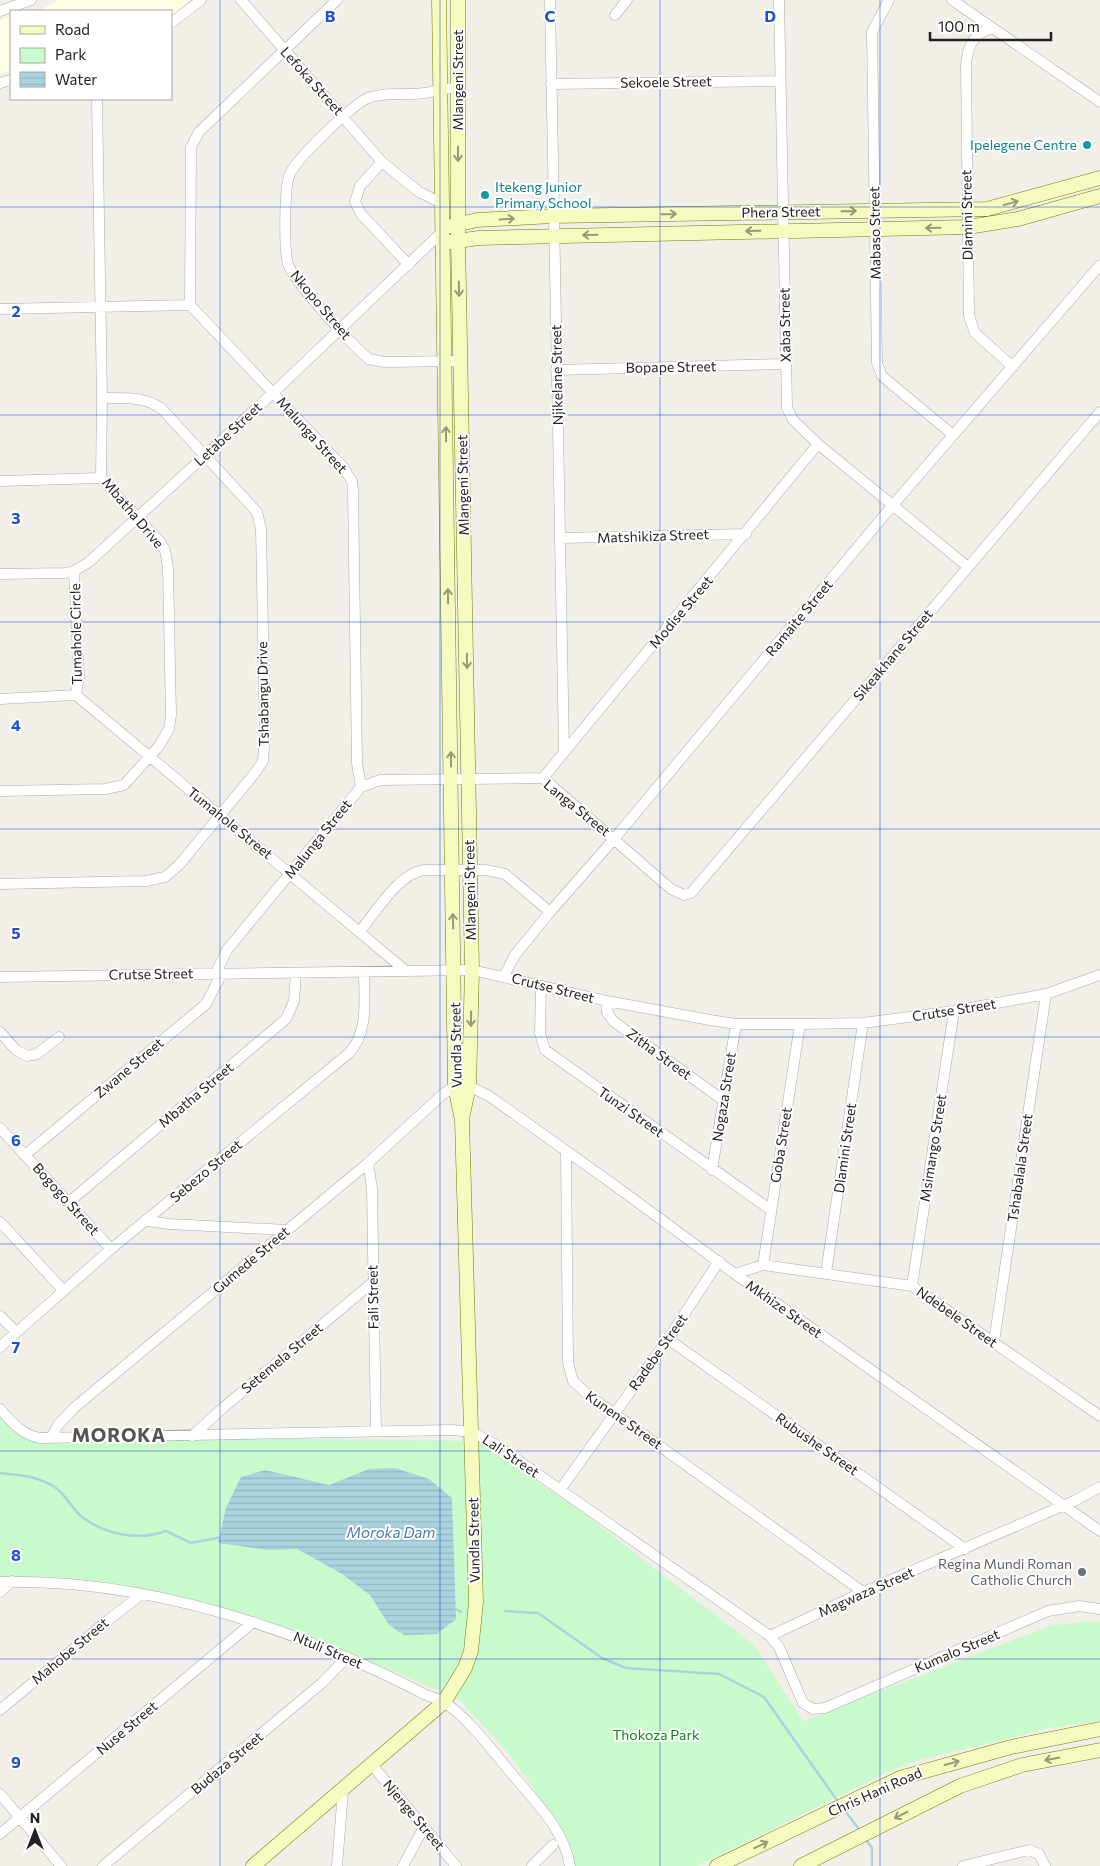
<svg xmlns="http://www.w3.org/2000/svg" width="1100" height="1866" viewBox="0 0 1100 1866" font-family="Commissioner,sans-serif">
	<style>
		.education { fill: #ffffe5 }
		.park { fill: #c8facc }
		.water { fill: url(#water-rules) }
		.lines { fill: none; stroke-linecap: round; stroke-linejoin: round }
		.stream { stroke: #aad3df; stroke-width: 2.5 }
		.street-casing { stroke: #a9a9a9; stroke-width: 11 }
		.secondary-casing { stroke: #707d05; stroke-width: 15 }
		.street { stroke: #fff; stroke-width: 10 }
		.secondary { stroke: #f7fabf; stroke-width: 14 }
		.oneway { stroke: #979978 }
		.grid { fill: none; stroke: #1d4ed8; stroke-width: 1; stroke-opacity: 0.55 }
		.culture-dot { fill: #0f9aa8; stroke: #fff; stroke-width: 2 }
		.worship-dot { fill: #6b7280; stroke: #fff; stroke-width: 2 }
		.labels { text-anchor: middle; stroke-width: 4; stroke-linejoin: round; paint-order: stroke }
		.street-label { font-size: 14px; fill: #222; stroke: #fff }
		.culture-label { font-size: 14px; fill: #0d838f; stroke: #fff; text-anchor: end }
		.worship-label { font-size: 14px; fill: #5b616d; stroke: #fff; text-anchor: end }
		.park-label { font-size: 14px; fill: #0c8416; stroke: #fff }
		.water-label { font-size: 15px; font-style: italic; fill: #4a7aab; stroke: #fff }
		.district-label { font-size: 19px; font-weight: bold; letter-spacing: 1px; fill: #555; stroke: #fff }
		.grid-label { font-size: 16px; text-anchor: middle; font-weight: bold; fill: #1d4ed8; stroke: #fff; stroke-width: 4; stroke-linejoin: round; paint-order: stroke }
	</style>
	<defs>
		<pattern id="water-rules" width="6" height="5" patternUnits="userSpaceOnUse" patternTransform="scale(1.25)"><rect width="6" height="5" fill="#aad3df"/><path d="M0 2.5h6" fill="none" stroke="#92b5bf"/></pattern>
	</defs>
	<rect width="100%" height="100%" fill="#f2efe9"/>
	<path class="education" d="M58,0H190L171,17V11H39Z
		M11,17V70L0,74V20Z"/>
	<path class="park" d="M0,1411L24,1435L477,1441L579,1510L754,1645L803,1721L1050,1626L1086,1621L1100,1622V1721L1050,1728L904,1764L697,1866H571L553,1816L509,1754L459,1699L356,1656L170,1602L55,1584L0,1585Z"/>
	<path class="water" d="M395,1468L429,1479L452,1498L456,1619L437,1634L404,1635L389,1625L370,1595L342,1574L297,1549L269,1550L218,1543L226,1508L241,1477L265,1470L329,1485L369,1469Z"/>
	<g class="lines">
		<path class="stream" d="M0,1473C20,1475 39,1476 56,1488C66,1495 72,1509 82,1517C106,1535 139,1541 166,1531L191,1543L222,1537
			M454,1608L461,1612
			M505,1611L538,1613L602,1658L626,1668L719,1674L764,1697L839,1803
			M844,1809L860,1831
			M866,1840L872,1848V1866"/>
		<g class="street-casing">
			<path id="street" d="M241,0L382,162L419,192L442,203
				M550,0L564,751
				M779,0L787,408L793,420L818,444L968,567
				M889,0L872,32L877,363L882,376L953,435
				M952,0L1100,102
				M0,11L31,0
				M615,15L627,0
				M171,23L201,0
				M993,28C974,33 968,45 966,64L969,316L975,333L1013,367
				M0,83L11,80
				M551,84L780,81
				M458,88C443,88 438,91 424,93C406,96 386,91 368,98C352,105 297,158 290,174C284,186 284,251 288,264C294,282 353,346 369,359L384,362L461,361
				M382,162L360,186L355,202L361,214L409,265
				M0,309L190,305
				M556,370L785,364
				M0,481L101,478
				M560,538L746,534
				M74,571L79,677L76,695
				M0,574L66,573L74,571L89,562L274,392L443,231
				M76,695L406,971
				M0,699L76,695
				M543,778L818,444
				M361,787L380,780L543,778L671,889L684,895L691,893L1100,412
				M0,791L105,789L124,785L159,746L169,729L171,715L168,568L165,550L160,542L101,478L102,398L97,99
				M0,884L146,881L165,877L179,865L255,773L263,761L265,734L261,529L257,512L161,408C143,396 123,398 102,398
				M360,931C376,912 399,873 424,870H486L505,874L550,912
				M216,973L227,950L361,787L357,763L353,490L352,481L342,466L190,305L191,147L199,132L337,0
				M504,976L515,955L550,912L614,839L892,506L1100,265
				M0,977L472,970L607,1001L710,1020L736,1024H800L863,1023L954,1011L1046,994L1100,975
				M541,986L540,1033L545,1050L771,1210
				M607,1001V1012L613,1021L723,1100
				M0,1032L16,1050L27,1056L37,1054L59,1037
				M0,1128L111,1249
				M566,1152L568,1362L573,1381L587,1394L863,1592
				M25,1155L206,1004L222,973
				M368,1163L372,1188L376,1431
				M712,1170L736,1024
				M69,1202L286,1019L294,1001L296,973
				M147,1221L169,1224L287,1230
				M0,1222L63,1290
				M763,1265L800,1024
				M826,1273L863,1023
				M735,1274L763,1265L912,1286L1100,1416
				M912,1286L954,1011
				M0,1316L16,1332
				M668,1339L965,1549
				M994,1342L1046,994
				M0,1347L111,1249L349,1053C369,1032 364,999 364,972
				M0,1409C12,1422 22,1435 40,1438L452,1430L472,1432L496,1445L770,1636L779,1647L803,1703L813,1709L825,1708L1048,1611L1079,1606L1100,1609
				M192,1436L224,1407L373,1282
				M51,1438L58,1425L74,1408L368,1163L443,1094L455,1086H469L489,1096L617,1187L735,1274L1100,1531
				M560,1490L668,1339L719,1261
				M0,1582C130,1579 256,1616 373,1669C390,1677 407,1685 424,1694C431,1697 439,1699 445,1703C468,1717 499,1759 517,1780C540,1807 564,1831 570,1866
				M0,1592L12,1581
				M770,1636L863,1592L1074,1501L1100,1487
				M0,1710L107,1621L142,1594
				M372,1765L456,1866
				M0,1794L61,1866
				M0,1834L253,1622
				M103,1866L323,1682L347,1657
				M337,1866L343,1791
				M403,1866L424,1827
				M532,1866L553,1845
				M963,1866L1029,1850L1039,1854L1045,1866"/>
		</g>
		<g class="secondary-casing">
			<path id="secondary" d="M458,0V240L472,970L469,1086L463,1114
				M451,226L477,220L553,216L987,209L1100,178
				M450,242L479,238L968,227L1018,219L1100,196
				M253,1866L444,1702L465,1668L471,1651L476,1602L462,1120L455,1086L439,0
				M717,1866L900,1778L1011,1747L1100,1729
				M801,1866L960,1786L1022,1765L1100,1750"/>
		</g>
		<use href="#street" class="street"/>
		<use href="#secondary" class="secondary"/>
	</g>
	<defs><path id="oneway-shaft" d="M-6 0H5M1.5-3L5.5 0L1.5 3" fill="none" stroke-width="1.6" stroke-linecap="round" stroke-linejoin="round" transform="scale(1.25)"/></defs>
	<g class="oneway">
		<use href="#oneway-shaft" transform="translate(458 154) rotate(90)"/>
		<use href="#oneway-shaft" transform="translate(1011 203) rotate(-15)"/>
		<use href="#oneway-shaft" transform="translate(849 211) rotate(-1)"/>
		<use href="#oneway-shaft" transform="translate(669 214) rotate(-1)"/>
		<use href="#oneway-shaft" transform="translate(507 219) rotate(-3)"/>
		<use href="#oneway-shaft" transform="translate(933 228) rotate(179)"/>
		<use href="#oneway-shaft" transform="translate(753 231) rotate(179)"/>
		<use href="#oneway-shaft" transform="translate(590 235) rotate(179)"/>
		<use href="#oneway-shaft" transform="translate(459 289) rotate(89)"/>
		<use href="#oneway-shaft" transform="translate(446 434) rotate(-91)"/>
		<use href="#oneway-shaft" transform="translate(448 596) rotate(-91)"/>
		<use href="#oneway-shaft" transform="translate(467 661) rotate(89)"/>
		<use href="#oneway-shaft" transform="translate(451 759) rotate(-91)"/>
		<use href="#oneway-shaft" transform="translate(453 921) rotate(-92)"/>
		<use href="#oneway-shaft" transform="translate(471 1019) rotate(91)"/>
		<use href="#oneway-shaft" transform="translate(1052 1759) rotate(168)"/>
		<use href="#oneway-shaft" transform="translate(952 1763) rotate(-15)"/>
		<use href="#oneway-shaft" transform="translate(901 1815) rotate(153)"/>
		<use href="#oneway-shaft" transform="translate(761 1845) rotate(-25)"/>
	</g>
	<path class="grid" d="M220,0V1866M440,0V1866M660,0V1866M880,0V1866M0,207H1100M0,415H1100M0,622H1100M0,829H1100M0,1037H1100M0,1244H1100M0,1451H1100M0,1659H1100"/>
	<g class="culture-dot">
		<circle cx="1087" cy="145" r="5"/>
		<circle cx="485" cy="195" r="5"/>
	</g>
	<circle class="worship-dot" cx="1082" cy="1572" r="5"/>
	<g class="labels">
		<g class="street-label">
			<text transform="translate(458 80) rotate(-90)" y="5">Mlangeni Street</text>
			<text transform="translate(312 81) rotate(48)" y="5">Lefoka Street</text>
			<text transform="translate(666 82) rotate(-1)" y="5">Sekoele Street</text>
			<text transform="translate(781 212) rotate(-1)" y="5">Phera Street</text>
			<text transform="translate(967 215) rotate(-91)" y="5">Dlamini Street</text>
			<text transform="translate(875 233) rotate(-91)" y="5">Mabaso Street</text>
			<text transform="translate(321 305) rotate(50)" y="5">Nkopo Street</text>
			<text transform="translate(785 325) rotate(-91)" y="5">Xaba Street</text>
			<text transform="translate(671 367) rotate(-1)" y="5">Bopape Street</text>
			<text transform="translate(557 375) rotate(-91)" y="5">Njikelane Street</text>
			<text transform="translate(228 434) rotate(-43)" y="5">Letabe Street</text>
			<text transform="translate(312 435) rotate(48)" y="5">Malunga Street</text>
			<text transform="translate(463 485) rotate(-91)" y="5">Mlangeni Street</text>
			<text transform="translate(133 513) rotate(50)" y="5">Mbatha Drive</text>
			<text transform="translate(653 536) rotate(-2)" y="5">Matshikiza Street</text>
			<text transform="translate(681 612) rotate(-50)" y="5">Modise Street</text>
			<text transform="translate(799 618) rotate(-50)" y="5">Ramaite Street</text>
			<text transform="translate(76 634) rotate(-91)" y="5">Tumahole Circle</text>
			<text transform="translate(893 655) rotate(-50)" y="5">Sikeakhane Street</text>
			<text transform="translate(263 694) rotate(-91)" y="5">Tshabangu Drive</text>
			<text transform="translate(577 808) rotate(39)" y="5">Langa Street</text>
			<text transform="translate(230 823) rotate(39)" y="5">Tumahole Street</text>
			<text transform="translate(318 839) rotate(-51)" y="5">Malunga Street</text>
			<text transform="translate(470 890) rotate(-91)" y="5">Mlangeni Street</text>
			<text transform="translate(151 974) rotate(-1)" y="5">Crutse Street</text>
			<text transform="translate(553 988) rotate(14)" y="5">Crutse Street</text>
			<text transform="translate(954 1010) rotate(-9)" y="5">Crutse Street</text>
			<text transform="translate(456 1045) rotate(-91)" y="5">Vundla Street</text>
			<text transform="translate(659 1054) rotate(36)" y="5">Zitha Street</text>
			<text transform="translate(129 1068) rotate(-40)" y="5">Zwane Street</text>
			<text transform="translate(196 1095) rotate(-40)" y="5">Mbatha Street</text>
			<text transform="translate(724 1097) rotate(-81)" y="5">Nogaza Street</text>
			<text transform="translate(631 1112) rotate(35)" y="5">Tunzi Street</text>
			<text transform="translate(781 1145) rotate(-81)" y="5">Goba Street</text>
			<text transform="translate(845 1148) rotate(-82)" y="5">Dlamini Street</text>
			<text transform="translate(933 1148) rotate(-81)" y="5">Msimango Street</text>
			<text transform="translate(1020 1168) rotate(-82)" y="5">Tshabalala Street</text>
			<text transform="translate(206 1171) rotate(-40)" y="5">Sebezo Street</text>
			<text transform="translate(66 1199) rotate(48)" y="5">Bogogo Street</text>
			<text transform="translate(251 1260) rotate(-40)" y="5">Gumede Street</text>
			<text transform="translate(373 1297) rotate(-91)" y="5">Fali Street</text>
			<text transform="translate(784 1309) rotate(35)" y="5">Mkhize Street</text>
			<text transform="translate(957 1317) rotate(35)" y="5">Ndebele Street</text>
			<text transform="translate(658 1352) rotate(-55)" y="5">Radebe Street</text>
			<text transform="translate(282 1358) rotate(-40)" y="5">Setemela Street</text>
			<text transform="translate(624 1420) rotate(35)" y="5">Kunene Street</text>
			<text transform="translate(817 1444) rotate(35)" y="5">Rubushe Street</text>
			<text transform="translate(511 1456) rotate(34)" y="5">Lali Street</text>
			<text transform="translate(474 1540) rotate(-91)" y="5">Vundla Street</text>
			<text transform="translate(866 1592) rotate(-24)" y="5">Magwaza Street</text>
			<text transform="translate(328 1650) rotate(23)" y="5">Ntuli Street</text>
			<text transform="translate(70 1651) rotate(-40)" y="5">Mahobe Street</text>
			<text transform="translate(957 1651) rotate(-23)" y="5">Kumalo Street</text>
			<text transform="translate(127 1728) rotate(-40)" y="5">Nuse Street</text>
			<text transform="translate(227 1763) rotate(-40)" y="5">Budaza Street</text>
			<text transform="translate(875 1792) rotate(-24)" y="5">Chris Hani Road</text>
			<text transform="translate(414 1815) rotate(50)" y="5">Njenge Street</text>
		</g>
		<g class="culture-label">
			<text x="1077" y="150">Ipelegene Centre</text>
			<text x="495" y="192" text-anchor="start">Itekeng Junior<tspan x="495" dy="16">Primary School</tspan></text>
		</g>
		<g class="worship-label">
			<text x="1072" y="1569">Regina Mundi Roman<tspan x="1072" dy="16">Catholic Church</tspan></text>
		</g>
		<g class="park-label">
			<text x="656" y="1740">Thokoza Park</text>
		</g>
		<g class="water-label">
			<text x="391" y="1538">Moroka Dam</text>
		</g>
		<g class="district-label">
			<text x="119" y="1442">MOROKA</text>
		</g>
	</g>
	<g class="grid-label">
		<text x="330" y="22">B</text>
		<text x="550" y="22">C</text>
		<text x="770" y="22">D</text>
		<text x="16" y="317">2</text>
		<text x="16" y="524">3</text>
		<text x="16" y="731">4</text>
		<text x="16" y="939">5</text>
		<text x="16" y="1146">6</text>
		<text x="16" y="1353">7</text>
		<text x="16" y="1561">8</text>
		<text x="16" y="1768">9</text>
	</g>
	<rect x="10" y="10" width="162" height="90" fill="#ffffff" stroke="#a7a7a7"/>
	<rect x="20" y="26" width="25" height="8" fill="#f7fabf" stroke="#a7a7a7"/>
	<text x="55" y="35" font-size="15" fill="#222222">Road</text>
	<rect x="20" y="48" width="25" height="15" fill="#c8facc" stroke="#a7a7a7"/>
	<text x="55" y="60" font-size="15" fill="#222222">Park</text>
	<rect x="20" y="72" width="25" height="15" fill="url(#water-rules)" stroke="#a7a7a7"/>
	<text x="55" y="85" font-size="15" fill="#222222">Water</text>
	<g transform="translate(35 1831)" stroke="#ffffff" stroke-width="4" paint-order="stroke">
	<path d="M0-4L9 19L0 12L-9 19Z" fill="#222222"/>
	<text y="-8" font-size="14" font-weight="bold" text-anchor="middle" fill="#222222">N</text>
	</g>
	<path d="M930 32v8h121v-8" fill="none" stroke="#222222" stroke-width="2.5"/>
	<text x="938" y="32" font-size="15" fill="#222222" stroke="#ffffff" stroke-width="4" paint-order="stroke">100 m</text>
</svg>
